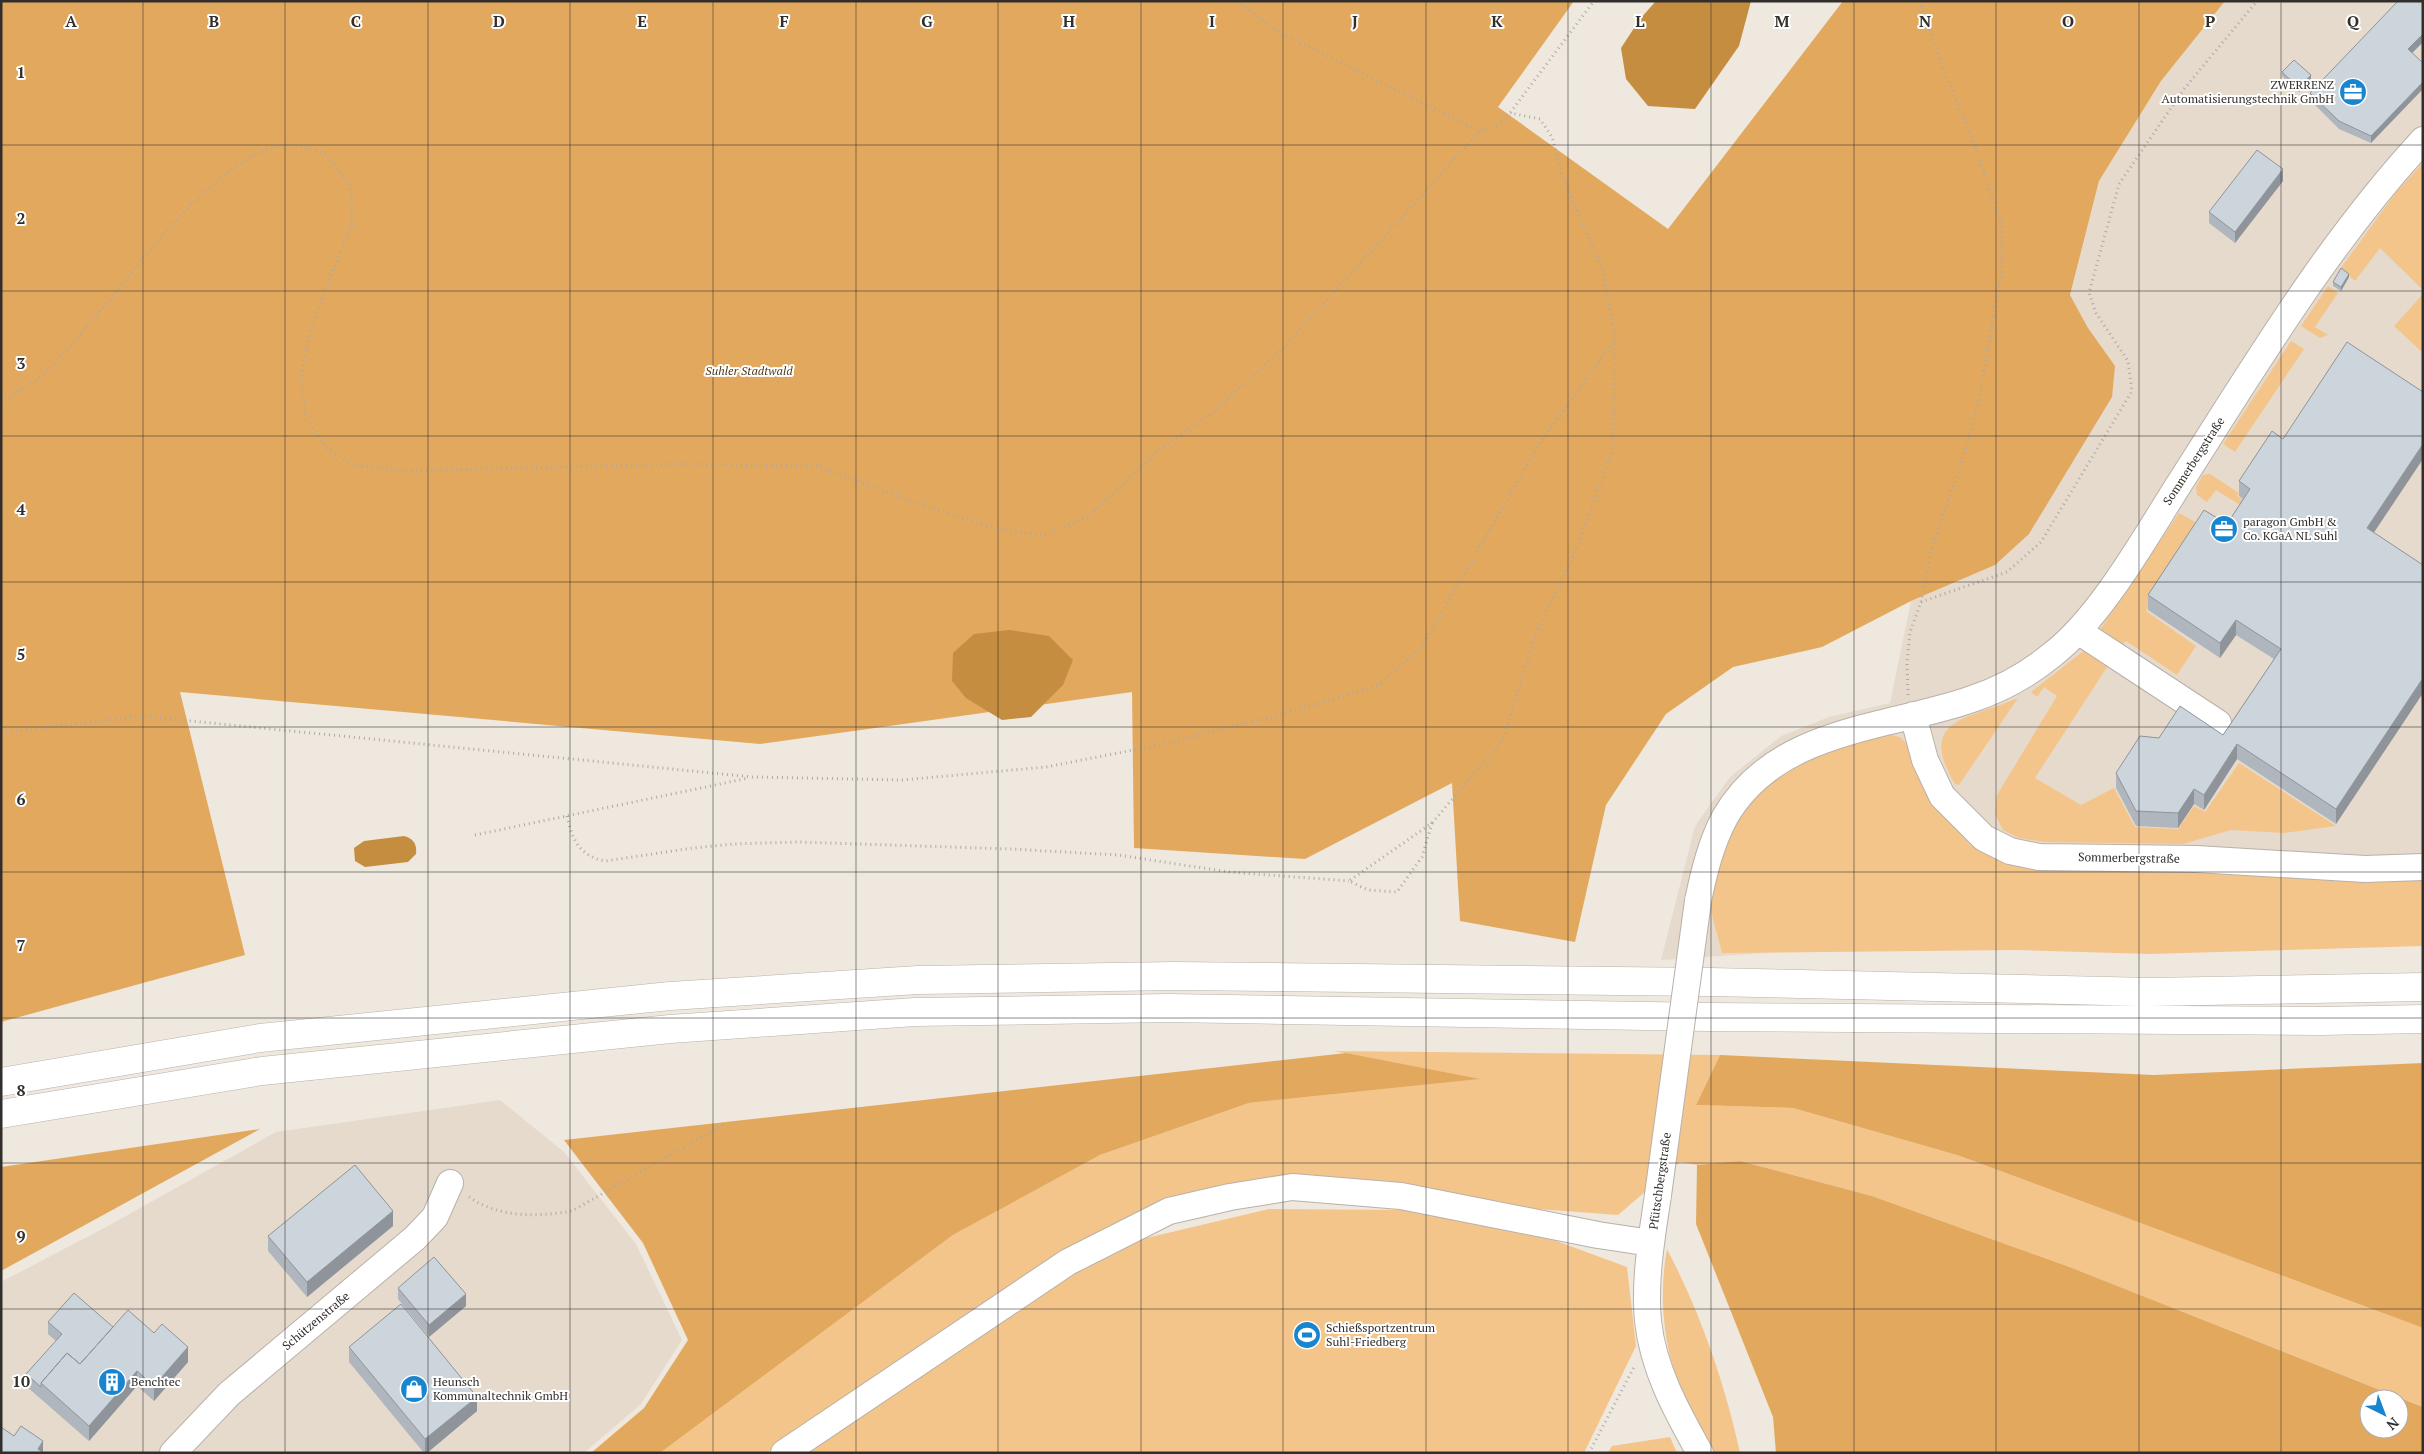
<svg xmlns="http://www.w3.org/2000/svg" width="2424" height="1454" viewBox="0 0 2424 1454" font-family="'PT Serif',serif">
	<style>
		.built { fill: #e6dacc }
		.green { fill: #f4c58a }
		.forest { fill: #e2a95e; fill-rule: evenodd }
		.water { fill: #c48d40 }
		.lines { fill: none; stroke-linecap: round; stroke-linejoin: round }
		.minor-casing { stroke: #b8b1a9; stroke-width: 28 }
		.highway-casing { stroke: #b8b1a9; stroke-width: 29 }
		.path { stroke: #aea9a2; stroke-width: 3; stroke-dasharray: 1 4; stroke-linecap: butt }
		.minor { stroke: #fff; stroke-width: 26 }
		.highway { stroke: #fff; stroke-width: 28 }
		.minor-bridge-casing { stroke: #b8b1a9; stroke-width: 28; stroke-linecap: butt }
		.minor-bridge { stroke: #fff; stroke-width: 26 }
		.wall { fill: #afb6bd }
		.shaded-wall { fill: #8f949a }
		.building { fill: #ccd4dc; stroke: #8f949a }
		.grid { fill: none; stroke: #312e2b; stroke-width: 1; stroke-opacity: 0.55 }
		.labels { text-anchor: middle; stroke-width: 4; stroke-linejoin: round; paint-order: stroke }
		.poi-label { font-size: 12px; fill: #312e2b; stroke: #fff; text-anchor: start }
		.park-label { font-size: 12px; font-style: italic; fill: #513919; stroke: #fff }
		.street-label { font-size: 12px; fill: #312e2b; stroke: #fff }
		.grid-label { font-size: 16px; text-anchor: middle; font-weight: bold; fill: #312e2b; stroke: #fff; stroke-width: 4; stroke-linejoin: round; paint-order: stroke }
	</style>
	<rect width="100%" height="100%" fill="#efe8df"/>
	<path class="built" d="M2225,1H2423V908L1661,960L1695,826L1730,777L1781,736L1829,717L1890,703L1911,601L1995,565L2088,328L2070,295L2099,181L2161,81Z
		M500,1100L564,1152L636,1244L682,1340L641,1404L584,1453H1V1282L108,1226L276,1132Z"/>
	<path class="green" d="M2423,163V290L2380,248L2355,281L2341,268L2397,191Z
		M2328,286L2338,293L2315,327L2328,335L2320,338L2301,326Z
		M2423,294V353L2394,326Z
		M2291,341L2304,349L2235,452L2223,444Z
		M2210,474L2239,493L2237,496L2244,500L2240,505L2216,490L2207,502L2197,495L2196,487L2203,475Z
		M2179,513L2199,524L2146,611L2196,646L2177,675L2126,641L2119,648L2097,634Z
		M2086,649L2109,664L2035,778L2081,805L2114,788L2135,827L2178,829L2194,806L2205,812L2239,763L2336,826L2284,833L2231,830L2183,844L2044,842L2019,838L2003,830L1995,814L1997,795L2057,696L2044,687L2037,697L2031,692Z
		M2018,698L1959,785L1955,784C1915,717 1971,719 2018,698Z
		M1882,733L1900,737L1912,749L1937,806L1970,845L2008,862L2423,877V946L2150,954L2017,950L1722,953C1719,938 1709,911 1710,897C1717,841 1758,780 1810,757C1832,747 1858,741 1882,733Z
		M1334,1051L1720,1055L1696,1105L1793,1108L1960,1156L2423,1328V1407L2067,1266L1872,1196L1740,1161L1697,1165L1680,1162L1618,1215L1496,1206L1277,1180L1068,1250L766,1453H660L953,1235L1100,1155L1249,1103L1478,1079Z
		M1269,1209L1407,1210L1532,1232L1627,1267L1636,1346L1584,1453H803L1077,1271L1142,1239Z
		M1667,1249C1700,1312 1725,1383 1740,1453H1712C1698,1424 1680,1395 1672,1364C1662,1328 1660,1286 1667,1249Z
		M1670,1437L1677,1453H1608L1612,1446Z"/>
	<path class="forest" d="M1,1H1574L1498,107L1668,229L1843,1H2225L2161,81L2099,181L2070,295L2088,328L2115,366L2112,397L2029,534L1995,565L1911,601L1822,647L1733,667L1666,714L1606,805L1575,942L1460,921L1452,783L1305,859L1134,848L1132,692L760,744L180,692L245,955L1,1022Z
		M1346,1053L1480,1079L1249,1103L1100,1155L953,1235L660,1453H591L644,1408L688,1340L643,1243L564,1140Z
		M1720,1055L2154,1075L2423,1063V1328L1960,1156L1793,1108L1696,1105Z
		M260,1129L1,1271V1167Z
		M1740,1161L1872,1196L2067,1266L2423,1407V1453H1776L1773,1417L1696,1224L1697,1165ZM2369,1399H2399V1429H2369Z"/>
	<path class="water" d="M1656,1H1751L1739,46L1695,109L1648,106L1626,79L1621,48L1640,19Z
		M1009,630L1049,636L1073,660L1063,685L1031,717L1002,720L966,698L952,681L953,653L974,634Z
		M404,836C414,839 417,844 416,854L408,862L365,867L355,861L354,848L364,841Z"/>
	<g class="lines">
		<g class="minor-casing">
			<path id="minor" d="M2078,631L2218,723
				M1913,715L1925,760L1942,796L1984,838L2010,851L2039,857L2196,859L2365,869L2423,867
				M1698,901C1704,872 1711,843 1725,817C1776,728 1887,729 1972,699C2002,689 2029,674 2053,654C2102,616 2147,534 2181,481C2256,364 2328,243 2423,140
				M1658,1195C1652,1236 1644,1280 1648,1321C1653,1369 1677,1412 1700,1453
				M173,1453L229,1394L415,1238L435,1217L450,1183
				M784,1453L1068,1262L1169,1211L1230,1197L1292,1187L1401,1196L1598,1235L1651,1243"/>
		</g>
		<g class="highway-casing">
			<path id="highway" d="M1,1082L260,1038L670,996L918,980L1174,976L1710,982L2150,992L2423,987
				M1,1114L262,1071L670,1029L915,1012L1169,1008L1708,1017L2321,1021L2423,1019"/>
		</g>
		<path class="path" d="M1238,1L1276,31L1480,131
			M1,402C16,393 33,384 46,372C107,315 203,156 286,144C297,143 315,151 326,153L351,187L352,223L311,327L301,377L306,418L326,448L354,465L403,471L681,464L817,466L917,503L994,528L1042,535L1087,518L1160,449L1215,411L1287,344L1480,131L1499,125L1510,113L1594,1
			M1921,602L2007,572L2041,542L2132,391L2128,361L2096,313L2089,293L2119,184L2184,89L2257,1
			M1908,695L1907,662L1910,632L1921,602L1932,548L1962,461L1979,400L2002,268L2001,223L1975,145L1943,69L1920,1
			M1,733L141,716L752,777L902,780L1046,767L1159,745L1283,714L1379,685L1423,645L1539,444L1615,340
			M567,816C572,839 579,856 605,861L693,848L733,844L798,842L1011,849L1118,855L1229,872L1349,881
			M1432,823L1422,857L1397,892L1368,890L1349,881L1432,823L1502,741L1538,628L1576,551L1613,448L1615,340L1603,270L1562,175L1552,137L1540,119L1510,113
			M475,835L749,778
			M469,1197C499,1218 537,1217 572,1211L726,1123
			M1589,1453L1634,1367"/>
		<use href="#minor" class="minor"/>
		<use href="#highway" class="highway"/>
		<g class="minor-bridge-casing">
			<path id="minor-bridge" d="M1658,1195L1698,901"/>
		</g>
		<use href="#minor-bridge" class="minor-bridge"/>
	</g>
	<path class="wall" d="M2423,42L2412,53L2371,143L2339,129L2310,100V93Z
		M2282,72L2311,79L2299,92L2282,76Z
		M2283,181L2235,243L2209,223V212Z
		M2349,277L2341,291L2333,286V282Z
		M2239,481L2374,533L2423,565V693L2336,824L2237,759L2204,810L2194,804L2178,828L2136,826L2116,788V773L2159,738L2223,735L2274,659L2236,635L2220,658L2148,610V595L2227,524L2243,499L2239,496Z
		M393,1226L307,1297L268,1251V1236Z
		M398,1288L466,1306L429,1337L398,1299Z
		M48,1322L113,1327L154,1333L188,1362L154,1401L137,1386L89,1441L26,1386V1374L56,1341L48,1334Z
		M349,1347L477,1411L427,1453H424L349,1362Z"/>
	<path class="shaded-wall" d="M2423,34V42L2408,57V49Z
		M2311,75V79L2299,92V88Z
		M2423,82V89L2371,143V136Z
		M2283,169V181L2235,243V232Z
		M2349,274V277L2341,291V287Z
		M2423,444V459L2367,543V528Z
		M2236,620V635L2220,658V643Z
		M2423,678V693L2336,824V809Z
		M2237,744V759L2204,810V795Z
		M2194,789V804L2178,828V813Z
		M393,1211V1226L307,1297V1282Z
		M466,1294V1306L429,1337V1325Z
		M188,1347V1362L154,1401V1386Z
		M137,1371V1386L89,1441V1426Z
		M477,1397V1411L427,1453H425V1439Z
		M43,1441V1453L38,1449Z"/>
	<path class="building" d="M2398,1H2423V34L2408,49L2423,63V82L2371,136L2339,121L2310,93Z
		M2294,60L2311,75L2299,88L2282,72Z
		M2257,150L2283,169L2235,232L2209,212Z
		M2341,268L2349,274L2341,287L2333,282Z
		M2347,342L2423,392V444L2367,528L2423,565V678L2336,809L2237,744L2204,795L2194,789L2178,813L2136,811L2116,773L2140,736L2159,738L2180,706L2223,735L2281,649L2236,620L2220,643L2148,595L2204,510L2227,524L2250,489L2239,481L2272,431L2283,439Z
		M355,1165L393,1211L307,1282L268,1236Z
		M434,1257L466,1294L429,1325L398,1288Z
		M74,1293L113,1327L80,1364L67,1353L41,1383V1387L26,1374L62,1334L48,1322Z
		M401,1304L477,1397L425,1439L349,1347Z
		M128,1310L154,1333L162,1324L188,1347L154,1386L137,1371L89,1426L41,1383L67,1353L80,1364Z
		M21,1426L43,1441L38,1449L43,1453H1V1427L14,1436Z"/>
	<path class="grid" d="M143,1V1453M285,1V1453M428,1V1453M570,1V1453M713,1V1453M856,1V1453M998,1V1453M1141,1V1453M1283,1V1453M1426,1V1453M1568,1V1453M1711,1V1453M1854,1V1453M1996,1V1453M2139,1V1453M2281,1V1453M1,145H2423M1,291H2423M1,436H2423M1,582H2423M1,727H2423M1,872H2423M1,1018H2423M1,1163H2423M1,1309H2423"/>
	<defs>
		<g id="office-disc" transform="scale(1.4375)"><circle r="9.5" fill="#1a85cf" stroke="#fff"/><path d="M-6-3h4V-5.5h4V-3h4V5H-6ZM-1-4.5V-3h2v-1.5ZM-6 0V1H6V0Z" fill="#fff"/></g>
		<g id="stadium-disc" transform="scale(1.4375)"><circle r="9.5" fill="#1a85cf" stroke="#fff"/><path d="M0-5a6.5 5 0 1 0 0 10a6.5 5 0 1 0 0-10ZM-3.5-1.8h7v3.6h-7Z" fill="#fff"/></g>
		<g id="building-disc" transform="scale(1.4375)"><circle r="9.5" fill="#1a85cf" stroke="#fff"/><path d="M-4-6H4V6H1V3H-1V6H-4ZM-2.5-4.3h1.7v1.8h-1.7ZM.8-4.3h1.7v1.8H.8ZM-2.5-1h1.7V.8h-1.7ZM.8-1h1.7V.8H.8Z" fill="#fff"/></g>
		<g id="shop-disc" transform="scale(1.4375)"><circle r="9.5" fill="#1a85cf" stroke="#fff"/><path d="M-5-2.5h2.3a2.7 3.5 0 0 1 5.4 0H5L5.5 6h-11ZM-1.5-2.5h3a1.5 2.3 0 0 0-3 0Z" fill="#fff"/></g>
	</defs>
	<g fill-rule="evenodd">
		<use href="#office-disc" x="2353" y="92"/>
		<use href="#office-disc" x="2224" y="529"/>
		<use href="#stadium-disc" x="1307" y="1335"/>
		<use href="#building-disc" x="112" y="1382"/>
		<use href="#shop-disc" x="414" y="1389"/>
	</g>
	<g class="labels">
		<g class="poi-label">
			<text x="2334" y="89" text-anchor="end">ZWERRENZ<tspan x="2334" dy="14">Automatisierungstechnik GmbH</tspan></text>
			<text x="2243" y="526">paragon GmbH &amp;<tspan x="2243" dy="14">Co. KGaA NL Suhl</tspan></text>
			<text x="1326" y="1332">Schießsportzentrum<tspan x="1326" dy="14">Suhl-Friedberg</tspan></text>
			<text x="131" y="1386">Benchtec</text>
			<text x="433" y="1386">Heunsch<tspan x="433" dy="14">Kommunaltechnik GmbH</tspan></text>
		</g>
		<g class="park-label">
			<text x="749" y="375">Suhler Stadtwald</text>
		</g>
		<g class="street-label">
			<text transform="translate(2194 461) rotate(-57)" y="4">Sommerbergstraße</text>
			<text transform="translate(2129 858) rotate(1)" y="4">Sommerbergstraße</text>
			<text transform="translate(1660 1181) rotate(-82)" y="4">Pfütschbergstraße</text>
			<text transform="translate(316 1321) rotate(-40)" y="4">Schützenstraße</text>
		</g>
	</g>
	<g class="grid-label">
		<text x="71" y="27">A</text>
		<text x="214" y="27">B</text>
		<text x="356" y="27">C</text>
		<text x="499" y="27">D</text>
		<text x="642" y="27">E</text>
		<text x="784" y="27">F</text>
		<text x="927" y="27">G</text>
		<text x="1069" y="27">H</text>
		<text x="1212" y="27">I</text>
		<text x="1355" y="27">J</text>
		<text x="1497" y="27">K</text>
		<text x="1640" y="27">L</text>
		<text x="1782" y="27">M</text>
		<text x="1925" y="27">N</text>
		<text x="2068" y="27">O</text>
		<text x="2210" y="27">P</text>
		<text x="2353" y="27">Q</text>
		<text x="21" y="78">1</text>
		<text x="21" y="224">2</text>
		<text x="21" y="369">3</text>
		<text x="21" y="515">4</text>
		<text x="21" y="660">5</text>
		<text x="21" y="805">6</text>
		<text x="21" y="951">7</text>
		<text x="21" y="1096">8</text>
		<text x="21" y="1242">9</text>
		<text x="21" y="1387">10</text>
	</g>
	<rect width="2424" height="1454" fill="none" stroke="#312e2b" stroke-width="5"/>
	<g transform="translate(2384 1414) rotate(138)"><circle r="24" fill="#ffffff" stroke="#adabaa"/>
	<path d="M0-4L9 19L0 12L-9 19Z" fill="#1a85cf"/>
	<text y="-8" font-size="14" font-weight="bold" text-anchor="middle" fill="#312e2b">N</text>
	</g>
</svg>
